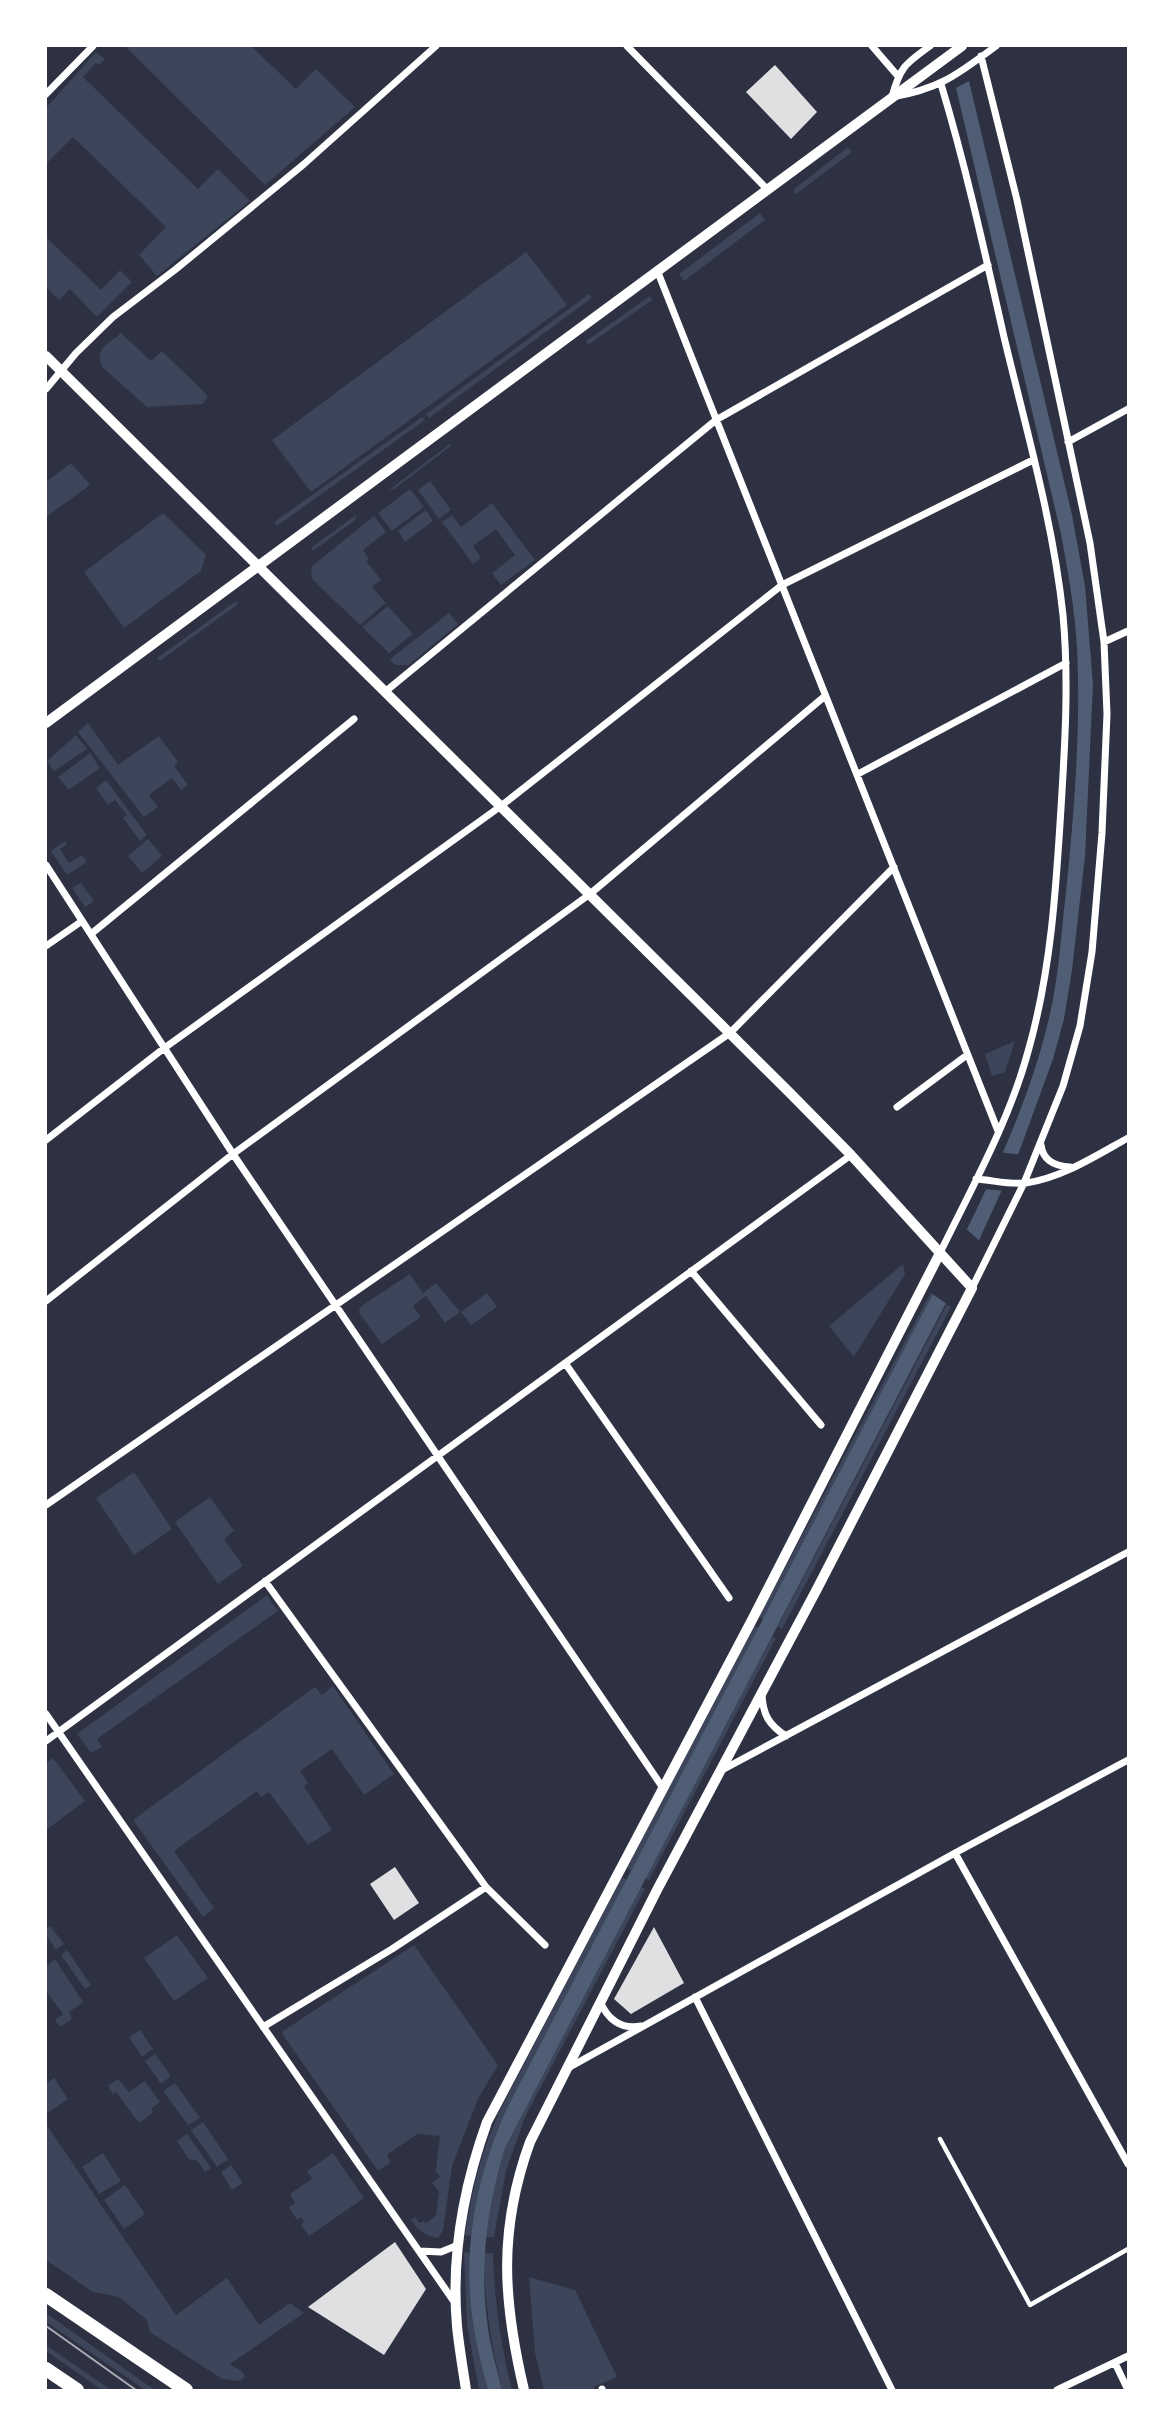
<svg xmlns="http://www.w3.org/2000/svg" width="1174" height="2436" viewBox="0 0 1174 2436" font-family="'PT Sans Narrow',sans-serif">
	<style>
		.green { fill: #3c4559 }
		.water { fill: #4f5d75 }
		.pier { fill: #2d3142 }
		.building { fill: #e0e0e3 }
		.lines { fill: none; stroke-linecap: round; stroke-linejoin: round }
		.service { stroke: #fff; stroke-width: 4.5 }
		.minor { stroke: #fff; stroke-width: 7 }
		.tertiary { stroke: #fff; stroke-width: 10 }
		.primary { stroke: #fff; stroke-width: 14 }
		.tram { stroke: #abadb3; stroke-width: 2 }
	</style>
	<rect width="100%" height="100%" fill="#2d3142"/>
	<path class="green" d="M125,46H251L296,89L316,69L355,107L265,185Z
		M96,52L105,59L99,65L96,63L83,77L198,189L218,169L250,201L157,276L139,255L166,227L73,137L46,164V108Z
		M848,147L852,152L796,194L793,190Z
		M760,213L765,220L684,281L679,274Z
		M46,237L101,290L120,270L132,282L97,317L70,289L59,300L46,287Z
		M526,252L567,305L311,492L272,440Z
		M589,294L592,298L429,418L426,414Z
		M650,296L652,300L588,345L586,341Z
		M121,333L151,361L162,351L208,396L203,404L147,407L102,367C94,346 110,344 121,333Z
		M422,417L425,420L277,526L274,522Z
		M450,444L451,446L394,489L389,490Z
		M71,463L90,485L46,517V482Z
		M430,481L451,510L439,519L418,490Z
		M410,489L424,507L392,531L378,513Z
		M492,503L535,560L501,585L492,573L515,555L496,529L473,546L481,558L473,564L442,522L452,515L461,527Z
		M426,510L433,521L405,542L398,531Z
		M163,513L206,555L201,571L124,628L84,572Z
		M356,515L355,520L313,551L311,548Z
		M374,516L386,532L363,550L369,559L366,561L381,580L372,587L386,603L360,625L312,579L311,567Z
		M236,601L238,604L160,661L157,658Z
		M388,606L413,634L389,653L362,627Z
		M449,613L458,624L409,665H395L390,659Z
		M88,723L118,765L159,736L178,762L174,766L188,785L181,790L172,778L149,795L158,807L144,817L78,732Z
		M76,735L87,749L54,771L47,761Z
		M90,753L100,768L69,790L58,777Z
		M106,780L147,835L140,841L123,818L127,815L115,800L108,805L96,788Z
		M148,839L162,856L142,873L128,856Z
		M65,841L67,844L60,849L69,863L82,855L87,862L67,875L51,851Z
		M81,883L94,901L85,907L72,888Z
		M1015,1041L1005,1072L992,1076L985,1054Z
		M903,1264L905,1274L854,1357L829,1326Z
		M410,1274L423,1293L436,1283L460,1312L445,1323L426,1296L413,1306L421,1317L382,1344L359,1313L360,1307Z
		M931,1292L934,1295L764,1619L759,1617Z
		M487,1293L497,1307L471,1325L461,1312Z
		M947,1304L951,1307L782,1629L778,1626Z
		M134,1472L172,1529L134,1555L96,1498Z
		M210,1497L234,1531L224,1539L243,1566L218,1584L175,1522Z
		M267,1595L278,1611L97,1739L102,1747L91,1753L77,1734Z
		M754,1626L759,1628L631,1871L627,1868Z
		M772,1637L776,1638L649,1880L645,1878Z
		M333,1686L394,1774L364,1795L332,1749L300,1771L308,1783L304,1786L332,1830L308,1845L269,1792L261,1797L257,1791L174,1851L214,1908L203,1917L133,1820L315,1687L322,1695Z
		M53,1758L85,1801L46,1830V1764Z
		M622,1877L627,1880L507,2108C487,2151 478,2189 471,2236L465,2235C473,2185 481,2152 502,2106Z
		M641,1887L645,1889L525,2117L506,2171L494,2237H485L494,2187L505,2148Z
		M50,1926L64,1944L56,1950L46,1935V1929Z
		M177,1935L208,1978L174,2001L144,1958Z
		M414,1945L498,2065L478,2099L452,2166L443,2230L438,2238C426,2237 418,2230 411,2220L415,2217L419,2223L424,2221L426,2223L436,2216L439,2191L432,2183L440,2177L434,2169H436L440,2136L417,2134L387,2155L391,2162L378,2171L283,2035V2031Z
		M67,1950L91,1985L85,1989L61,1955Z
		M55,1959L83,2002L69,2012L72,2019L60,2027L55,2020L63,2014L46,1991V1966Z
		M140,2030L153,2049L142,2057L129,2037Z
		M155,2054L171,2076L161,2084L145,2061Z
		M54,2078L68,2099L46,2114V2083Z
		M118,2079L129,2092L145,2081L160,2102L151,2109L153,2113L139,2123L116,2092L113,2094L108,2086Z
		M175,2083L200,2118L188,2125L163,2091Z
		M203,2122L228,2159L217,2167L191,2130Z
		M46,2124L176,2315L227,2278L259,2325L290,2303L304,2313L230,2364L244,2373V2378L239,2381L222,2379L150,2332L147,2320L119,2297L93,2292L46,2260Z
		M187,2134L211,2168L205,2172L198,2161L189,2159L177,2141Z
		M103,2153L121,2181L99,2194L82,2167Z
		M333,2153L364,2198L309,2236L301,2225L304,2222L301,2217L297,2220L289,2207L295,2203L290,2194L312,2179L307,2171Z
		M231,2165L243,2183L232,2190L221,2172Z
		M125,2185L145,2214L124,2229L104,2200Z
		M464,2252L470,2253C469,2301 478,2344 488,2390H479L467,2325Z
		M484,2253H493C494,2301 501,2344 512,2390H502C491,2343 484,2302 484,2253Z
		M529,2277L575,2290L617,2377L593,2387L595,2390H544L535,2353Z
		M46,2313L152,2388L156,2390H145L46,2322Z
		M46,2345L111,2390H102L46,2351Z"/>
	<path class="water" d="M969,81L1072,515L1085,586L1093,685L1085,856L1072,970L1064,1019L1053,1059L1018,1155L979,1240L505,2148C487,2207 479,2266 488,2328C491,2349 497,2370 502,2390H488C483,2370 477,2349 474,2328C461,2252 476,2176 507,2108L967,1229C1000,1162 1032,1091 1049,1018C1059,977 1061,933 1066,892C1074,815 1081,726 1077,649C1075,610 1068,572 1061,534L956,88Z"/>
	<path class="pier" d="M999,1152L1022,1155L1007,1191L983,1189Z
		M964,1227L982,1243L950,1306L931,1293Z"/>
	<path class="building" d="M775,65L817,112L791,139L746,92Z
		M395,1867L419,1903L394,1920L370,1884Z
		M654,1927L684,1983L631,2014L614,1999Z
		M395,2242L426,2289L384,2355L308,2307Z"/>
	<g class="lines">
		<path class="service" d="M940,2139L1030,2305L1128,2249"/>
		<path class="minor" d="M627,46L767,189
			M872,46L897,75
			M930,46C905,64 900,67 892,97C940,89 958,74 996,46
			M46,94L93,46
			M657,270L998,1131
			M46,389L76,353L113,317L176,269L304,164L436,46
			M1068,442L1128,409
			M1104,642L1128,631
			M386,691L716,420L988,265
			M858,774L1066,663
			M46,865L233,1154L663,1788
			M91,934L354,719
			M46,946L82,921
			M897,1107L967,1055
			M46,1140L163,1049L501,806L782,585L1033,460
			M1041,1145C1043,1161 1055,1166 1070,1167
			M976,1179C992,1180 1010,1185 1026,1183C1062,1178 1097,1155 1128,1138
			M940,1253C972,1187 1010,1120 1029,1048C1051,970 1056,889 1061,808C1065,744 1069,680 1063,615C1053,521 1026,429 1004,337C985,253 966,167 941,84
			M691,1271L821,1425
			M972,1288L1024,1183L1063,1086L1080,1026L1092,952L1102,833L1107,714L1104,642L1090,543L1017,200L981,56
			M46,1301L233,1154L590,894L825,696
			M565,1363L729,1598
			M46,1505L730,1033L894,867
			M265,1581L486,1887L545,1945
			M762,1695C763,1715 769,1725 786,1736
			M46,1714L455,2303
			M46,1741L851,1155
			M722,1770L1128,1552
			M955,1853L1128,2164
			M695,1997L892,2390
			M600,2001C607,2019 621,2030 641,2026
			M263,2027L392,1949L486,1887
			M568,2068L955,1853L1128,1760
			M420,2251L441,2252L458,2245
			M1115,2363L1128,2390
			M602,2389V2390
			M1057,2390L1128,2356"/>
		<path class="tertiary" d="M46,356L789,1092L851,1155L972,1288L817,1589L657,1890L530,2142C498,2230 503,2301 524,2390
			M46,723L962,46
			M466,2390C463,2369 459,2347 457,2326C451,2257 464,2186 487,2122L753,1618L940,1253"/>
		<path class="primary" d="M46,2295L186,2390
			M46,2369L77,2390"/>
		<path class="tram" d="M46,2326L136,2390"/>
	</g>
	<rect width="1174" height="2436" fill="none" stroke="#ffffff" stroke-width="94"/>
</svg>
